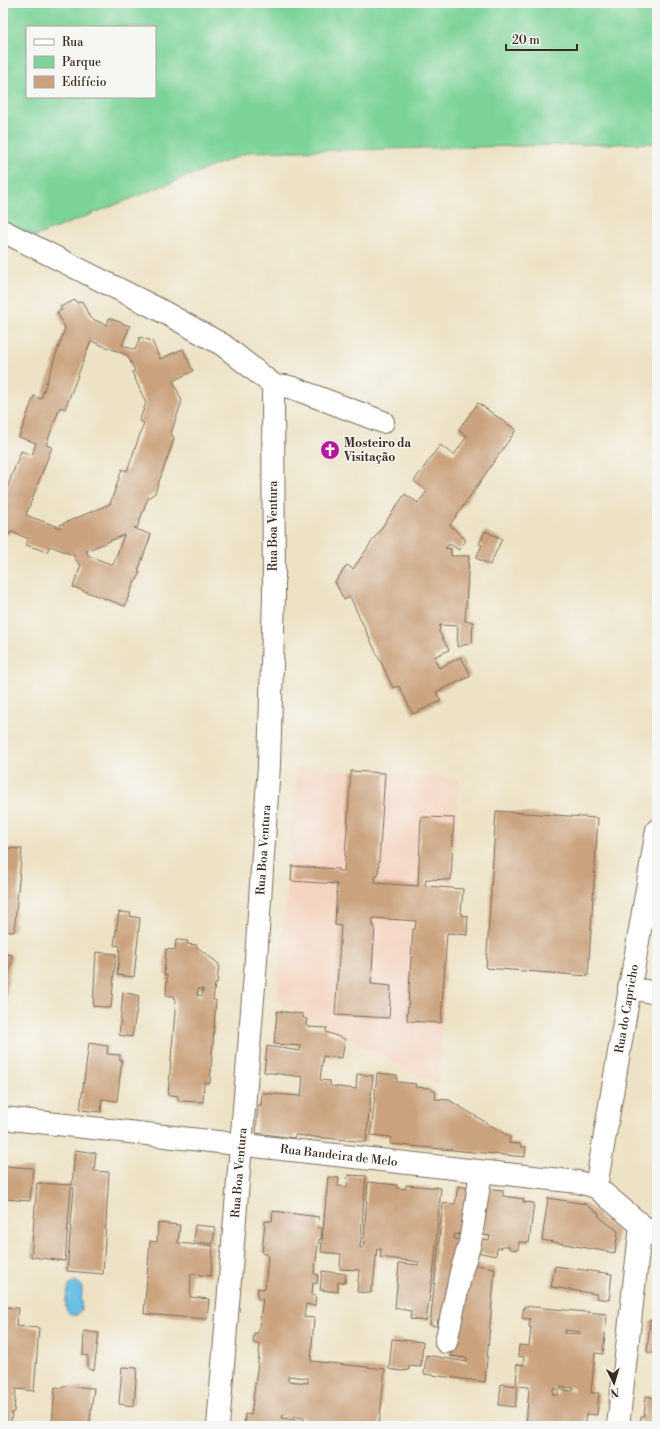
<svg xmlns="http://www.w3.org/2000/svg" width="660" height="1429" viewBox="0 0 660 1429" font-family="'Libre Bodoni',serif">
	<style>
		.built { fill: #f4d3c0 }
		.green { fill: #7cd398; stroke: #5c7e5b; fill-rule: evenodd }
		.water { fill: #69c0e6; stroke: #527582 }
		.building { fill: #caa27d; fill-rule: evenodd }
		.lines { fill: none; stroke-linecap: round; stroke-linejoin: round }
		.minor-casing { stroke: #796a58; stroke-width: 24 }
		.minor { stroke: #fff; stroke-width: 22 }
		.labels { text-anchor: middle; stroke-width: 3; stroke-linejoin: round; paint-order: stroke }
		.poi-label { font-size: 12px; font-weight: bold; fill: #3b2a1e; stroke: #f6f6f2; text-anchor: start }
		.street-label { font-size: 12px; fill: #3b2a1e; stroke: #f6f6f2 }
	</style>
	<rect width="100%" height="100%" fill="#f6f6f2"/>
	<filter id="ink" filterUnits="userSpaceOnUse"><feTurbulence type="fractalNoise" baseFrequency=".025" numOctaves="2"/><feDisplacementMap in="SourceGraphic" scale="8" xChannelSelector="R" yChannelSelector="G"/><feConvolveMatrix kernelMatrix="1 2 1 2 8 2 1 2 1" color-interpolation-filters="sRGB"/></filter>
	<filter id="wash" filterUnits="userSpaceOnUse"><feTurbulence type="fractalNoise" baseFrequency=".012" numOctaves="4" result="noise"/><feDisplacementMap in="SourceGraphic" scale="16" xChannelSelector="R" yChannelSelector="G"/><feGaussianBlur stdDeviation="0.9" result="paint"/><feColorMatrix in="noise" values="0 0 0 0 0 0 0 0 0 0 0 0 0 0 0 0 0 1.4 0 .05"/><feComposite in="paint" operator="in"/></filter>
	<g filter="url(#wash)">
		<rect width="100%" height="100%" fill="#ede2c5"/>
		<path class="built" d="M297,767L459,780L438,1086L277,1000Z"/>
		<path class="green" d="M3,3H657V143L249,152L3,249ZM27,27H155V97H27Z"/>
		<path class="water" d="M76,1281L82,1287L81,1311L77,1315C61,1320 65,1291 71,1283Z"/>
		<g id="blocks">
			<path class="building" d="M75,300L77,303L82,301L90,318L107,325L109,318L130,326L122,345L135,350L140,337L152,341L160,359L183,349L193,371L173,381L182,401L171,433L174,439L155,493L148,498L137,528H134L151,535L138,571L140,572L137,580H135L125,606L73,587L81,565L78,563L73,555L50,546L47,552L26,545L29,539L12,532L3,537V499L21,451L32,455L36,443L19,437L34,396L41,399L65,328L57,312L62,310L60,307ZM91,341L127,355L135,371L132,372L146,403L139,421L144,423L127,471L122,469L110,504L62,524L60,525L61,528L26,515L52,447L46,445L60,407L65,409ZM124,535L113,565L89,556L86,551Z
				M478,403L516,430L450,525L466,540L459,550L450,544L445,548L451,549V556H469L465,621L473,622L472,643L457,647L458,626L440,625L439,632L449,650L434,657L439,668L461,657L471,676L436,692L441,701L413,714L399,686L393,688L350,597L344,600L335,582L347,565L353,569L405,494L418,503L427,491L414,481L440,445L454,455L467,436L458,430Z
				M485,531L502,539L490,565L476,558L482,545L479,544Z
				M351,771L385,773L378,876H376L375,883L418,886L421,817L454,818L451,880L426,879L425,886L463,889L461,915L468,916L467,935L447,933L441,1023L407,1021L413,929H415L416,921L373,918V926H375L371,984L391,986L389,1018L335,1015L341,926L335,925L337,884L291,881L292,866L338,869V871H344Z
				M496,811L598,818L588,976L486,968Z
				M3,848L22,849L14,932L3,931Z
				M119,912L131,913L130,916L140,918L134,977L117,975L120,946L114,945Z
				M176,940L188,941L187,944L197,945V947L219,964L217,984H215L213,1000H216L210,1083L204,1082L203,1102L178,1101V1096L168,1095L176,999L174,998L175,996H166L167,975H164L166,949L175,950ZM198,989H203L202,996L197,995Z
				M96,952L116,954L111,1008L93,1006Z
				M3,953L12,955L4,1014L3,967H8L3,966Z
				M123,992L139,996L132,1037L119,1035Z
				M277,1011L303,1014V1018L307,1019L306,1025L308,1027L327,1028L326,1032L345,1039L342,1058L323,1056L320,1080L330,1081V1086L356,1089L357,1074L373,1076L366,1142L295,1135L294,1138L256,1133L258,1105H261L262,1093L301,1096L303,1077L264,1072L267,1046L300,1051L301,1046L274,1044Z
				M89,1043L108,1046L107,1054L120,1055V1060H122L117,1101L102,1099L101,1112L80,1110Z
				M377,1073L397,1075V1082L416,1084L415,1087L429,1088L436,1092L435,1099L449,1100L510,1137L509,1143L520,1144L521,1147H526L525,1157L390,1144L391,1137L371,1135Z
				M75,1150L96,1153L94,1171L109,1172L103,1274L67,1271L74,1188H71L65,1261L31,1257L37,1183L72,1185Z
				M3,1166L33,1168L30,1201L3,1199Z
				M348,1175L366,1176L360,1248H363L368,1182L397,1185V1188L406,1189V1185L441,1188L434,1267L426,1321L410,1319L411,1311L395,1308L399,1263L419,1265V1262L380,1257L381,1249H377L373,1286H371V1293L357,1292L359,1270L340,1269L341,1254L321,1252L328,1177L339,1178L338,1186L347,1187Z
				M458,1186L475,1189L468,1235L455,1234L454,1239L467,1240L445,1320L438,1319L437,1326L430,1325L443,1203L455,1204Z
				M483,1188L503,1190V1196L524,1199L523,1202L534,1203L529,1243L519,1242L518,1250L509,1249V1246H501L502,1248H497L496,1256L472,1251L475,1237L489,1240L490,1236L476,1234Z
				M548,1198L586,1204L599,1214V1217L618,1231L615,1253L542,1240Z
				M273,1211L319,1217L318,1228H322L321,1239H319L314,1274H318L317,1284L313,1283L312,1295L316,1296L315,1306L306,1304L304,1317L314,1318L311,1361L385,1369L379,1426H244L245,1414L251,1415L259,1355L260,1344L253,1343L254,1333H258L263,1299H257L258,1288L265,1289L268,1255L262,1253L265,1221H272ZM288,1376L308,1378V1383L288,1381ZM283,1415L304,1418L303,1421L282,1418Z
				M158,1223L180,1225L178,1243L213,1246L211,1276L191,1274L190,1297L209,1299L207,1319L144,1314L150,1241L157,1242Z
				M195,1225L215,1227L213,1244L194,1242Z
				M465,1263L495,1268L485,1382L424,1374L426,1355L467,1362V1358L450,1356Z
				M555,1266L612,1274L609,1300L596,1298L597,1294L551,1287Z
				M322,1271L346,1274L345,1283L338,1282V1292L320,1290Z
				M524,1306L607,1314L603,1354L595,1353L591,1393H599L597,1415L586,1414L584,1426H526L529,1387L518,1386L515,1407L499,1405L501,1384L516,1386L517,1364L523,1365L524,1357L518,1356L519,1345L529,1346L531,1327H529L530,1319L522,1318ZM565,1330L580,1332V1334L565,1333ZM561,1387L574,1388L573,1391L561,1390ZM553,1389H559L558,1395H553Z
				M3,1307L18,1308L16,1326L39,1328L34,1391L16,1389L14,1412H12L11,1422L13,1423V1426H3Z
				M650,1320H657V1354L647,1352Z
				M84,1331L99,1333L94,1370L88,1369V1356L83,1355Z
				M392,1339L423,1342L421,1367L409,1366V1370L401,1371L389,1369Z
				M122,1367L137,1368L134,1406L119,1404Z
				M63,1386L94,1388L89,1426H52L55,1387L63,1388Z
				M646,1396L657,1398V1426H640L641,1416H644Z"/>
		</g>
	</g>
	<g filter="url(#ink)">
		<use href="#blocks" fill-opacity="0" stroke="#796a58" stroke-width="1"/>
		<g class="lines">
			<g class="minor-casing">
				<g id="minor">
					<path d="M3,231L160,310L223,345L276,387"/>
					<path d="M629,988L657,993"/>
					<path id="s1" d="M3,1118L578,1182L596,1187L641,1225L657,1236"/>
					<path id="s2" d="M596,1187L657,830"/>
					<path d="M446,1342L461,1272L470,1243L481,1172"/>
					<path id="s3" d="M218,1426L255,974L269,765L274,596L273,393L276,387L285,386L293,388L383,422"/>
					<path d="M618,1426L641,1225"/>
				</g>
			</g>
			<use href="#minor" class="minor"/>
		</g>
	</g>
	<defs>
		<g id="church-disc" transform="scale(1)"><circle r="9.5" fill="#b5179e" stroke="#f6f6f2"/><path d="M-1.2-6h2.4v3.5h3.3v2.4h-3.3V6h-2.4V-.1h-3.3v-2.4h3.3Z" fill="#fff"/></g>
	</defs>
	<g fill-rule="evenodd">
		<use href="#church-disc" x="330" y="450"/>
	</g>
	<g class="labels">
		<g class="poi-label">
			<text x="344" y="447">Mosteiro da<tspan x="344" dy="14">Visitação</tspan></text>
		</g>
		<g class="street-label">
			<text transform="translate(273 526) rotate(-90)" y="4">Rua Boa Ventura</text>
			<text dy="4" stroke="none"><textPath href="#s3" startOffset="578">Rua Boa Ventura</textPath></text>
			<text dy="4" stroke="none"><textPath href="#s2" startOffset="181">Rua do Capricho</textPath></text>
			<text dy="4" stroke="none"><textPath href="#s1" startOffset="338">Rua Bandeira de Melo</textPath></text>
			<text dy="4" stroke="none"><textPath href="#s3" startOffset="254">Rua Boa Ventura</textPath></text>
		</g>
	</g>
	<rect width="660" height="1429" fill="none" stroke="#f6f6f2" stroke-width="16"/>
	<rect x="26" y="26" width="130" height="72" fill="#f6f6f2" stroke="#aba49d"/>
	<rect x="34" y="39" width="20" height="6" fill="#ffffff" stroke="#aba49d"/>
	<text x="62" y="46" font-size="12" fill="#3b2a1e">Rua</text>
	<rect x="34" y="56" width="20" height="12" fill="#7cd398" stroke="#aba49d"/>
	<text x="62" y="66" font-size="12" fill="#3b2a1e">Parque</text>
	<rect x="34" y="76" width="20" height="12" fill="#caa27d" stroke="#aba49d"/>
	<text x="62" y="86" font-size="12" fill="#3b2a1e">Edifício</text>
	<g transform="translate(614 1383) rotate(175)" stroke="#f6f6f2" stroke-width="3" paint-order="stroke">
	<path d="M0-3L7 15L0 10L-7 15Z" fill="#3b2a1e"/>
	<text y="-6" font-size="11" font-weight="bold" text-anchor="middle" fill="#3b2a1e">N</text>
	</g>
	<path d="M506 44v6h71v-6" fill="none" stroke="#3b2a1e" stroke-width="2"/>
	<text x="512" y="44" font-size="12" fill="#3b2a1e" stroke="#f6f6f2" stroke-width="3" paint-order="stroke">20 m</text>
</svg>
